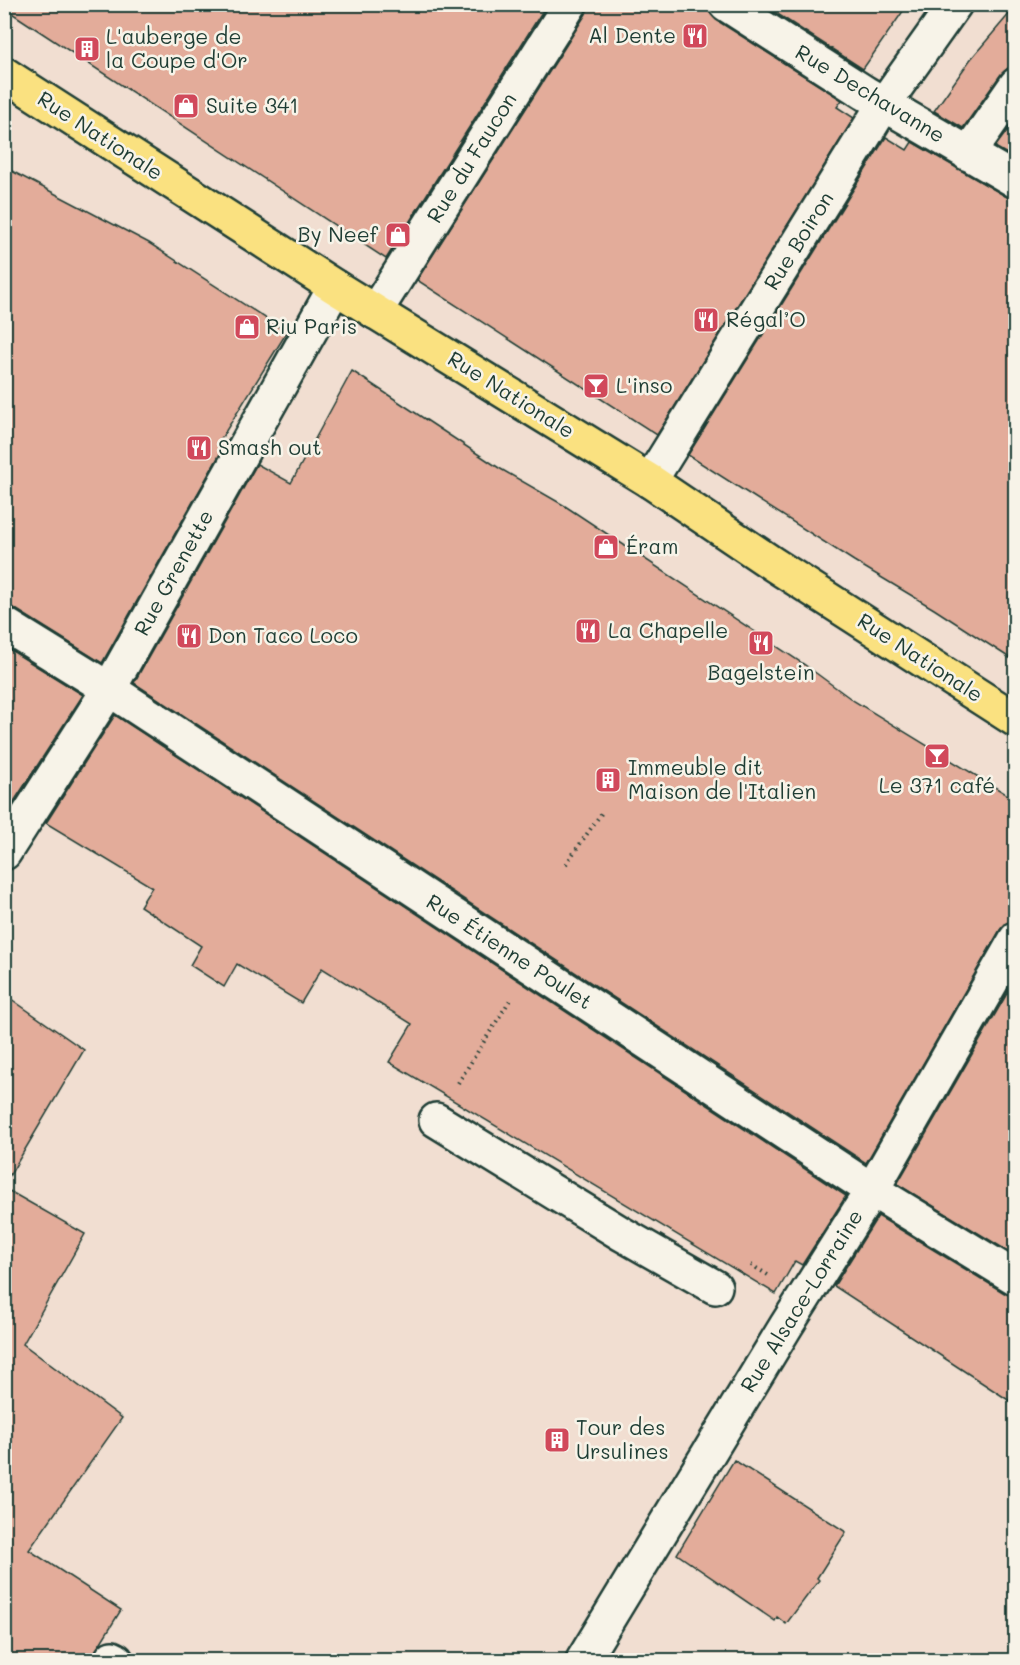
<svg xmlns="http://www.w3.org/2000/svg" width="1020" height="1665" viewBox="0 0 1020 1665" font-family="Mali,sans-serif">
	<style>
		.building { fill: #e3ac9a; stroke: #1f3d34; stroke-width: 1.5 }
		.lines { fill: none; stroke-linecap: round; stroke-linejoin: round }
		.minor-casing { stroke: #1f3d34; stroke-width: 38 }
		.major-casing { stroke: #1f3d34; stroke-width: 38 }
		.path { stroke: #1f3d34; stroke-width: 4; stroke-dasharray: 1.5 4.5; stroke-linecap: butt }
		.minor { stroke: #f7f3e8; stroke-width: 33 }
		.major { stroke: #fae180; stroke-width: 33 }
		.labels { text-anchor: middle; stroke-width: 5; stroke-linejoin: round; paint-order: stroke }
		.poi-label { font-size: 21px; fill: #1f3d34; stroke: #f7f3e8; text-anchor: start }
		.street-label { font-size: 21px; fill: #1f3d34; stroke: #f7f3e8 }
	</style>
	<rect width="100%" height="100%" fill="#f1ded1"/>
	<filter id="ink" filterUnits="userSpaceOnUse"><feTurbulence type="fractalNoise" baseFrequency=".0167" numOctaves="2"/><feDisplacementMap in="SourceGraphic" scale="12" xChannelSelector="R" yChannelSelector="G"/><feConvolveMatrix kernelMatrix="1 2 1 2 8 2 1 2 1" color-interpolation-filters="sRGB"/></filter>
	<g filter="url(#ink)">
		<path class="building" d="M4,4H547L386,259L4,8Z
			M589,4H707L710,13L716,20L842,100L837,107L854,118L657,435L417,280L586,14Z
			M762,4H908L863,69Z
			M1016,6V67L1008,68L1001,74L963,128L934,111L970,60Z
			M1016,119V159L995,147Z
			M886,137L907,150L912,142L1007,197L1016,200V662L934,609L854,561L688,455Z
			M4,167L149,243L287,332L219,442L225,445L102,663L14,608L4,605Z
			M352,371L499,468L565,506L805,665L854,701L1016,800V920L1006,923L1000,930L866,1163L134,683L257,464L291,483Z
			M4,646L83,695L13,803L4,798Z
			M115,715L846,1196L802,1265L795,1261L776,1294L389,1062L412,1024L322,968L301,1003L237,964L224,987L190,965L201,946L140,906L152,887L46,823Z
			M1016,978V1256L897,1184Z
			M4,994L84,1050L4,1185Z
			M4,1188L85,1234L23,1344L122,1418L29,1550L121,1610L90,1660H4Z
			M878,1216L1006,1294L1016,1297V1405L834,1286Z
			M734,1460L846,1532L817,1578L819,1580L786,1624L777,1617L775,1621L677,1554Z"/>
		<g class="lines">
			<g class="minor-casing">
				<path id="minor" d="M726,4L865,93L1016,181
					M968,154L1016,85
					M375,312L570,4
					M650,481L884,104L955,4
					M4,624L109,689L872,1190L1016,1278
					M4,853L109,689L335,287
					M436,1120L622,1234L715,1287
					M112,1658L116,1660
					M583,1660L786,1326L872,1190L1016,939"/>
			</g>
			<g class="major-casing">
				<path id="major" d="M4,74L335,287L650,481L773,564L1016,720"/>
			</g>
			<path class="path" d="M566,864L603,811
				M458,1083L510,1000
				M751,1265L768,1275"/>
			<use href="#minor" class="minor"/>
			<use href="#major" class="major"/>
		</g>
	</g>
	<defs>
		<g id="restaurant-square" transform="scale(1.35)"><rect x="-9" y="-9" width="18" height="18" rx="4" fill="#d1495b" stroke="#f7f3e8"/><path d="M-5-6h1v4h1v-4h1v4h1v-4h1v5L-1.5 .5V6h-2V.5L-5-1ZM5-6V6H3V1.5H1.5Q1.5-4 5-6Z" fill="#fff"/></g>
		<g id="building-square" transform="scale(1.35)"><rect x="-9" y="-9" width="18" height="18" rx="4" fill="#d1495b" stroke="#f7f3e8"/><path d="M-4-6H4V6H1V3H-1V6H-4ZM-2.5-4.3h1.7v1.8h-1.7ZM.8-4.3h1.7v1.8H.8ZM-2.5-1h1.7V.8h-1.7ZM.8-1h1.7V.8H.8Z" fill="#fff"/></g>
		<g id="shop-square" transform="scale(1.35)"><rect x="-9" y="-9" width="18" height="18" rx="4" fill="#d1495b" stroke="#f7f3e8"/><path d="M-5-2.5h2.3a2.7 3.5 0 0 1 5.4 0H5L5.5 6h-11ZM-1.5-2.5h3a1.5 2.3 0 0 0-3 0Z" fill="#fff"/></g>
		<g id="bar-square" transform="scale(1.35)"><rect x="-9" y="-9" width="18" height="18" rx="4" fill="#d1495b" stroke="#f7f3e8"/><path d="M-6-5H6L.8 .8V4.5H3.5V6h-7V4.5H-.8V.8Z" fill="#fff"/></g>
	</defs>
	<g fill-rule="evenodd">
		<use href="#restaurant-square" x="695" y="36"/>
		<use href="#building-square" x="87" y="49"/>
		<use href="#shop-square" x="186" y="106"/>
		<use href="#shop-square" x="398" y="235"/>
		<use href="#restaurant-square" x="706" y="320"/>
		<use href="#shop-square" x="247" y="327"/>
		<use href="#bar-square" x="596" y="386"/>
		<use href="#restaurant-square" x="199" y="448"/>
		<use href="#shop-square" x="606" y="547"/>
		<use href="#restaurant-square" x="588" y="631"/>
		<use href="#restaurant-square" x="189" y="636"/>
		<use href="#restaurant-square" x="761" y="643"/>
		<use href="#bar-square" x="937" y="756"/>
		<use href="#building-square" x="608" y="780"/>
		<use href="#building-square" x="557" y="1440"/>
	</g>
	<g class="labels">
		<g class="poi-label">
			<text x="676" y="43" text-anchor="end">Al Dente</text>
			<text x="106" y="44">L'auberge de<tspan x="106" dy="24">la Coupe d'Or</tspan></text>
			<text x="206" y="113">Suite 341</text>
			<text x="378" y="242" text-anchor="end">By Neef</text>
			<text x="726" y="327">Régal’O</text>
			<text x="266" y="334">Riu Paris</text>
			<text x="616" y="393">L'inso</text>
			<text x="218" y="455">Smash out</text>
			<text x="626" y="554">Éram</text>
			<text x="608" y="638">La Chapelle</text>
			<text x="208" y="643">Don Taco Loco</text>
			<text x="761" y="680" text-anchor="middle">Bagelstein</text>
			<text x="628" y="775">Immeuble dit<tspan x="628" dy="24">Maison de l'Italien</tspan></text>
			<text x="937" y="793" text-anchor="middle">Le 371 café</text>
			<text x="576" y="1435">Tour des<tspan x="576" dy="24">Ursulines</tspan></text>
		</g>
		<g class="street-label">
			<text transform="translate(870 94) rotate(31)" y="7">Rue Dechavanne</text>
			<text transform="translate(100 136) rotate(33)" y="7">Rue Nationale</text>
			<text transform="translate(472 158) rotate(-58)" y="7">Rue du Faucon</text>
			<text transform="translate(799 241) rotate(-58)" y="7">Rue Boiron</text>
			<text transform="translate(511 395) rotate(32)" y="7">Rue Nationale</text>
			<text transform="translate(174 573) rotate(-61)" y="7">Rue Grenette</text>
			<text transform="translate(920 658) rotate(33)" y="7">Rue Nationale</text>
			<text transform="translate(509 952) rotate(33)" y="7">Rue Étienne Poulet</text>
			<text transform="translate(802 1301) rotate(-58)" y="7">Rue Alsace-Lorraine</text>
		</g>
	</g>
	<rect width="1020" height="1665" fill="none" stroke="#f7f3e8" stroke-width="24"/>
	<rect x="12" y="12" width="996" height="1641" fill="none" stroke="#1f3d34" stroke-width="2" filter="url(#ink)"/>
</svg>
